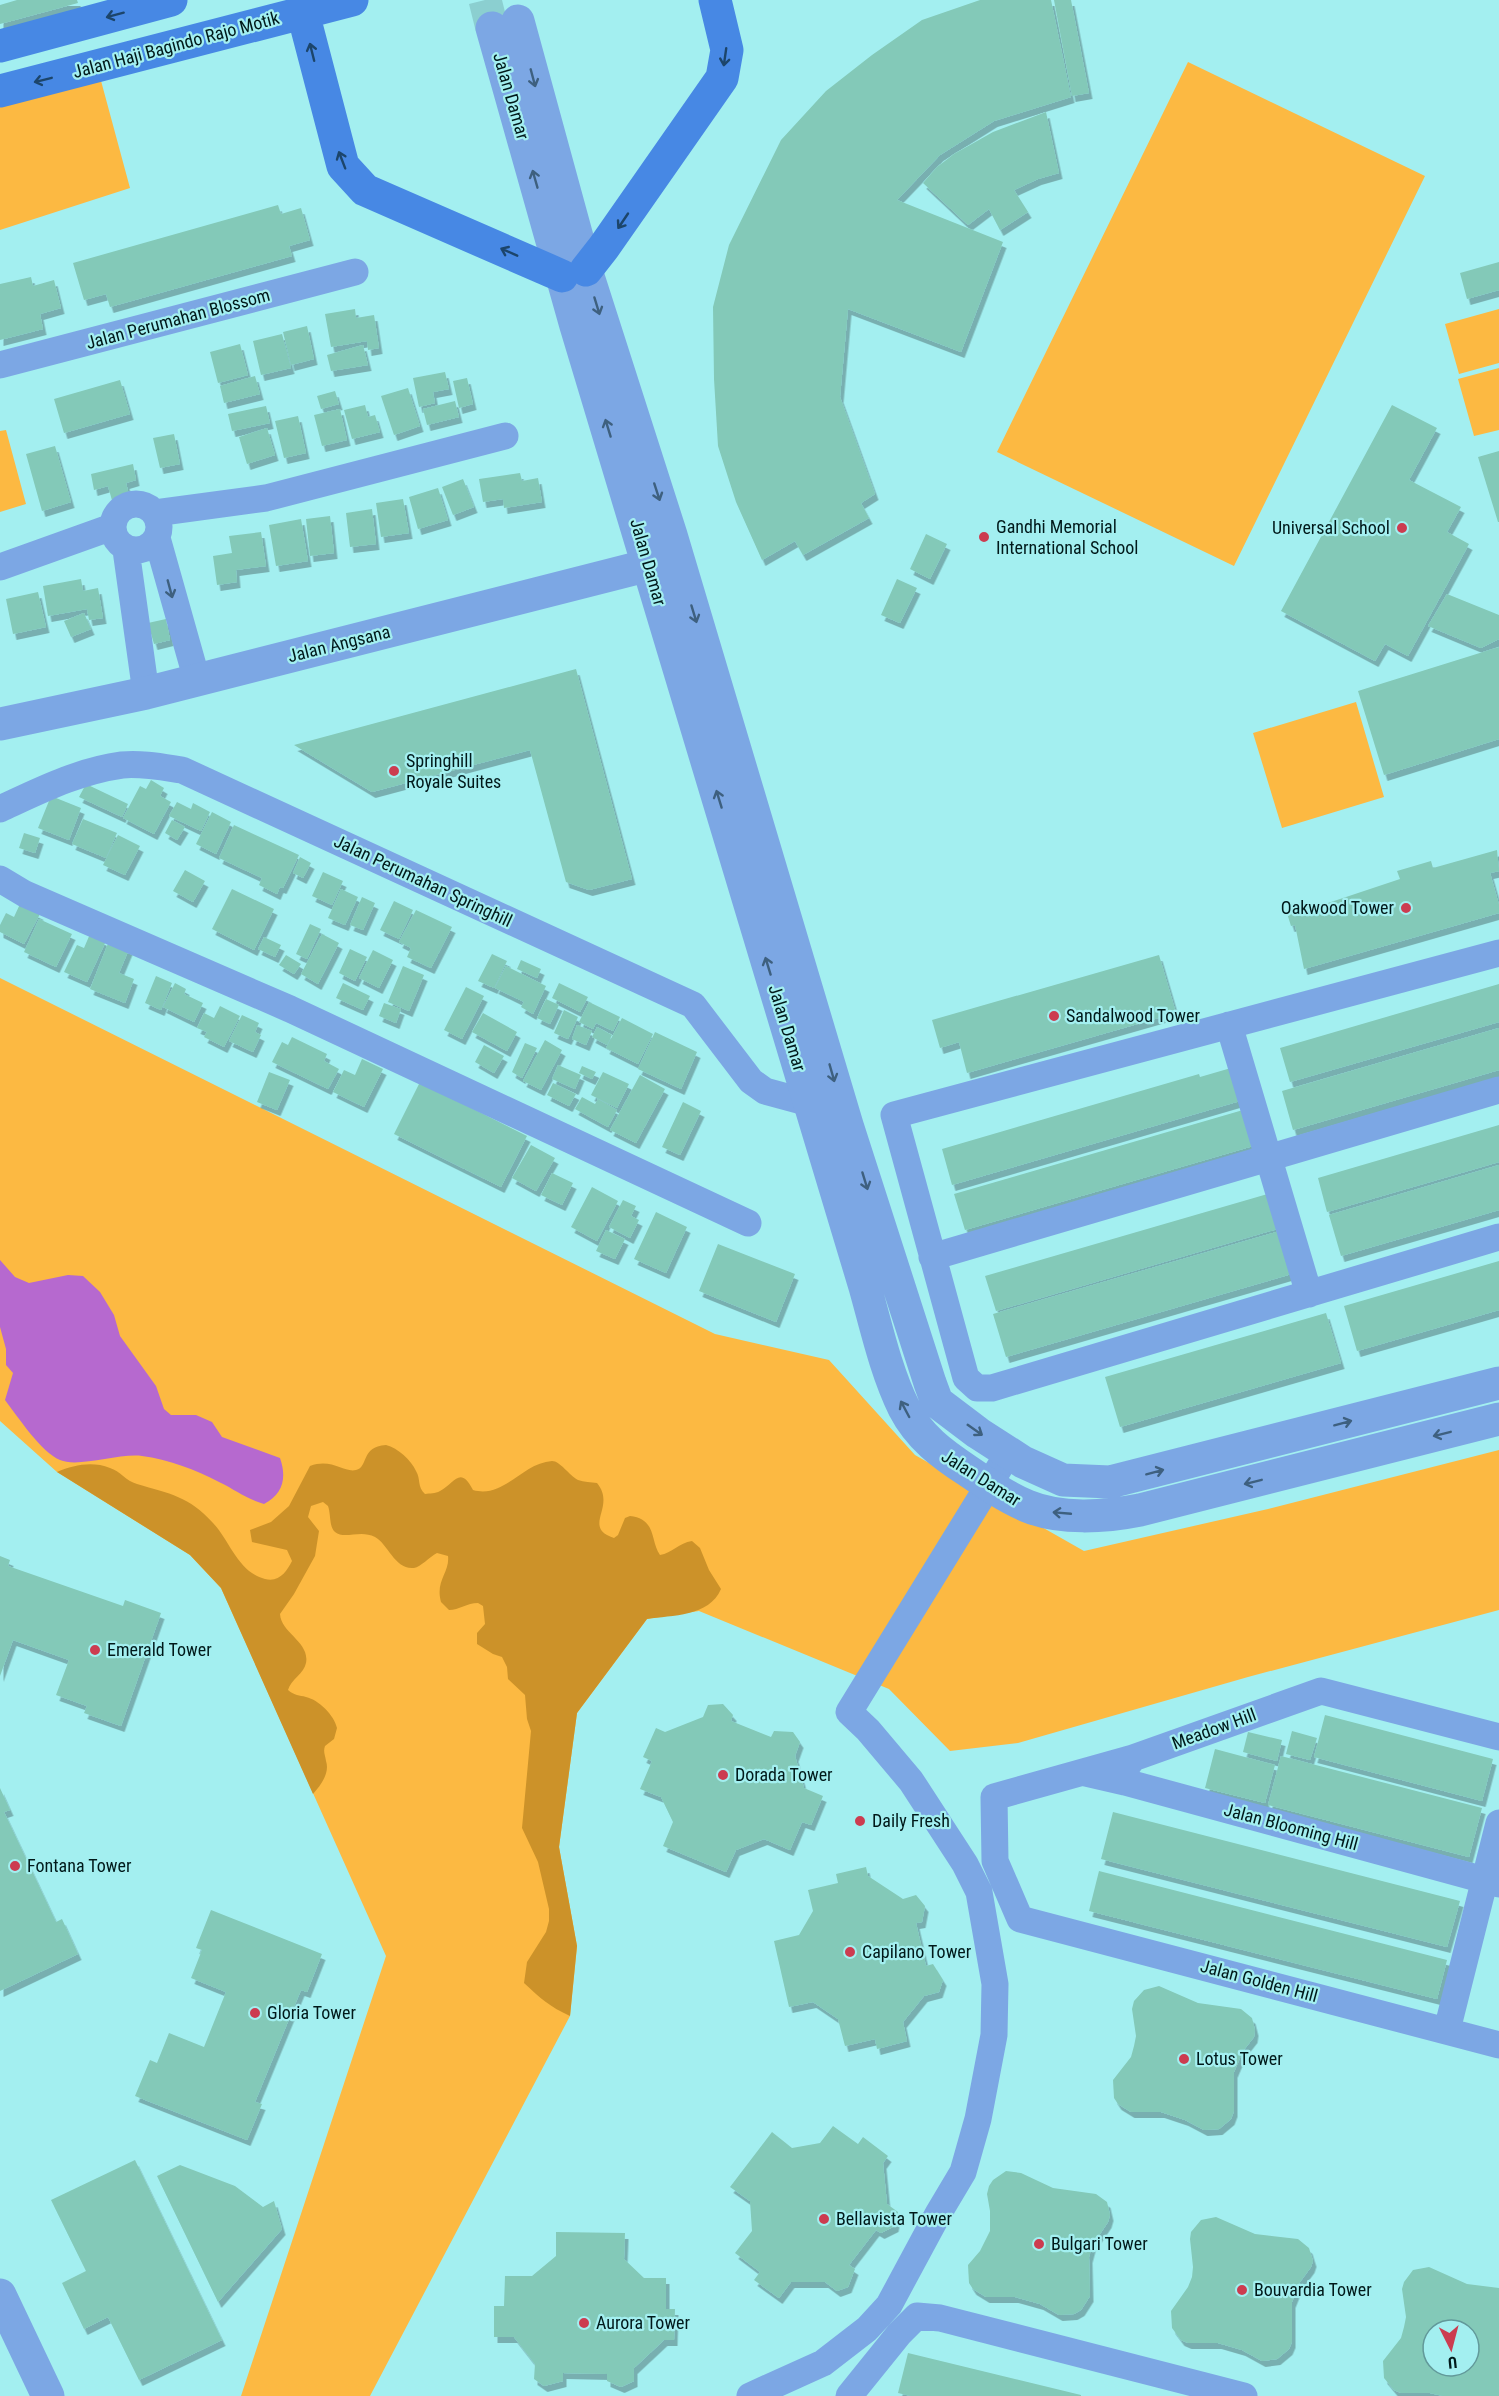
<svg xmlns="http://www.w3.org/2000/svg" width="1499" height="2396" viewBox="0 0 1499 2396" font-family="'Roboto Condensed',sans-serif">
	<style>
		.green { fill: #fcb942 }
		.forest { fill: #cc9229 }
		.water { fill: #b669cf }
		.building { fill: #83c9b8; fill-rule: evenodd; filter: url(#shadow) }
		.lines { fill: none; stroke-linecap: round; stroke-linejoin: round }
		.tertiary-tunnel { stroke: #8bcfd0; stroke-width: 33; stroke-dasharray: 33 16; stroke-linecap: butt }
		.minor { stroke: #7ca7e4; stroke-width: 27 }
		.tertiary { stroke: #7ca7e4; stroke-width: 33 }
		.secondary { stroke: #4788e4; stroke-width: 33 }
		.oneway { stroke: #1c456b }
		.oneway2 { stroke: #3e607f }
		.poi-dot { fill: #cc3c50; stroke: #a3eff0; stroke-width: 2 }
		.labels { text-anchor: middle; stroke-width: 4.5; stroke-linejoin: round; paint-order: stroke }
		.street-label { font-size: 18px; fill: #00191a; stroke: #a3eff0 }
		.poi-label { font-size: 18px; fill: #00191a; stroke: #a3eff0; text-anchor: start }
	</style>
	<defs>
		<filter id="shadow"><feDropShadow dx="3.5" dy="6" stdDeviation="0" flood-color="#0004"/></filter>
	</defs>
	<rect width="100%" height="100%" fill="#a3eff0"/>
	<path class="green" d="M1188,62L1425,176L1234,566L997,452Z
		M97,66L130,188L0,230V91Z
		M1499,309V363L1459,374L1445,324Z
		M1499,368V430L1474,436L1458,379Z
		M6,430L26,504L0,512V431Z
		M1356,702L1384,797L1282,828L1253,733Z
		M0,978L715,1334L829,1360L915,1455L1084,1551L1268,1509L1499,1450V1610L1248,1677L1018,1743L950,1751L889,1689L699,1611L647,1619L577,1713L559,1847L577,1946L570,2016L370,2396H241L386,1956L221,1588L190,1555L57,1472L0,1421Z"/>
	<path class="forest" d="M386,1445C398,1448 411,1460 416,1471C421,1479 417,1487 425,1494C430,1493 435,1494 440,1491C455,1483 460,1465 473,1490C504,1499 522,1463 552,1461C560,1461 569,1475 578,1480C584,1482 591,1482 597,1483C617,1507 581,1527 614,1538L618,1535L625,1518L630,1516C657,1519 650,1541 660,1555C672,1553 679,1543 692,1541L700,1548L709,1570L721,1589C709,1617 672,1615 647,1619L577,1713L559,1847L577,1946L570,2016C550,2007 540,1998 524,1983L527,1962L546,1932L549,1921V1909L538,1862L522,1828L531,1731L527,1719L525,1695L508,1679L507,1667L502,1657L493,1654L477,1644V1633L485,1624L483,1606L478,1603C467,1603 459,1610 449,1610L441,1602C435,1581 450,1572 448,1556L437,1553C429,1557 421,1567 414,1568C395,1570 388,1544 375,1537C360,1529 345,1540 335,1532C329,1527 331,1514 328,1506L323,1502L311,1506L308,1517L319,1531L315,1556L294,1594L280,1614C281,1633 310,1642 306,1663C304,1674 291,1679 288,1690C295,1696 299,1695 306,1697C319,1700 334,1715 337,1728L334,1739L325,1746C323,1752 325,1754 326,1761C330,1773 321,1785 313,1794L221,1588L190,1555L57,1472C74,1465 92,1461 110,1468C120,1471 126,1481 137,1484C170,1494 189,1496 213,1523C230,1541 238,1572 265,1579C279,1583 287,1571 292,1561L287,1550L252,1542L250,1530L271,1522L289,1506L310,1466C332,1458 344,1473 356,1470C369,1467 360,1447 386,1445Z"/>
	<path class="water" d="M0,1260L15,1277L29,1283L68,1275L83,1276L100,1292L114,1315L120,1336L156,1386L164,1409L171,1415H196L212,1422L222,1437L280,1458C287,1478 283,1494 264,1504C244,1498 236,1490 219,1482C196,1470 168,1459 142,1456C119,1453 78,1468 60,1460C41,1452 18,1417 5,1400L13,1373L6,1365V1349L0,1327Z"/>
	<path class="building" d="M17,0H77L78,3L0,24V5Z
		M980,0H1051L1071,97L994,121L940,155L897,200L1003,242L961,352L848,309L840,397L875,494L861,503L869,518L803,555L795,541L762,560L736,502L718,446L714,379L713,307L729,245L781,140L826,91L872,55L922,20Z
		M1054,0H1071L1089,93L1072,96Z
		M1046,112L1059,173L1038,179L1014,190L1028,212L1000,230L989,209L968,225L923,183L937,167L954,154L993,132Z
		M278,205L281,214L301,208L310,240L289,246L292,256L110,307L106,294L84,300L73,263Z
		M1499,262V290L1467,299L1460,273Z
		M31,277L33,286L54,280L61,308L40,314L43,329L0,340V284Z
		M355,309L356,318L374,315L379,348L368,350L367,341L331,347L325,314Z
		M307,326L314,359L291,365L283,332Z
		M282,334L291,368L261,375L253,341Z
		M240,344L248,375L218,383L210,352Z
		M363,345L368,365L331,371L327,355Z
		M445,372L449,389L433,392L435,403L419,407L413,378Z
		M255,376L260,394L224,403L220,386Z
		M467,378L473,404L459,408L453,381Z
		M120,380L130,414L64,433L54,399Z
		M408,388L420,426L394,435L381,396Z
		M335,391L339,404L321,409L317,396Z
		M455,401L459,417L427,425L423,409Z
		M365,405L368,417L375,415L380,432L352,439L344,410Z
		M1392,405L1437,428L1409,480L1461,507L1447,532L1469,544L1408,656L1385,644L1375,661L1281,611Z
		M266,406L270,423L232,431L228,414Z
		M340,409L347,440L322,446L314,415Z
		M298,416L306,453L284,458L275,421Z
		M267,428L275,455L247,464L239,437Z
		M174,434L180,464L160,468L153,438Z
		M55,446L71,502L42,511L26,454Z
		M1499,451V522H1498L1478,457Z
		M133,464L136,480L126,483L130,499L113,504L108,486L94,490L91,474Z
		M520,473L522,481L538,478L542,502L504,508L503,499L483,502L479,479Z
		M463,479L474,507L453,515L442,487Z
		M438,488L448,520L418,529L409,497Z
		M403,499L409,533L381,537L376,503Z
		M372,509L376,544L350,547L346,513Z
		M330,516L334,553L310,556L306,519Z
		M301,519L308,561L276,566L269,525Z
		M261,532L266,566L236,570L237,582L217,585L213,556L232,553L229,536Z
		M926,534L947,544L930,579L910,569Z
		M81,579L83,591L98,588L103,618L89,620L87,609L48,616L43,586Z
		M897,579L917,588L900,623L881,615Z
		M38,592L46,627L13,634L6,599Z
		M1447,594L1499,615V639L1481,648L1428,626Z
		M84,613L91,629L71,637L64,621Z
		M166,619L170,640L154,644L148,623Z
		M1499,647V739L1384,775L1358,691Z
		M576,669L632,879L589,890L566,882L530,750L372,792L294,745Z
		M151,780L164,788L160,796L171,802L154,834L123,818L140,786L146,789Z
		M86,784L128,804L122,817L79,797Z
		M51,796L81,808L69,840L38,828Z
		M177,802L191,809L193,803L210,812L201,831L169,816Z
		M212,812L231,822L216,854L196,844Z
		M83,819L117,833L106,858L72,844Z
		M172,820L185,827L177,840L165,833Z
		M234,825L299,855L283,888L280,887L277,894L259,885L262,878L219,858Z
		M24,833L40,838L35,853L19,848Z
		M118,835L140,846L125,875L103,865Z
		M1497,850L1499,871L1490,873L1499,905V913L1304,969L1295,925L1291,926L1286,910L1302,905L1304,911L1400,879L1397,871L1431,861L1433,868Z
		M300,857L311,863L303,878L293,873Z
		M185,870L205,881L193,902L173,891Z
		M323,872L343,881L332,905L312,896Z
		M232,889L274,909L254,950L212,929Z
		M341,889L358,897L345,925L328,918Z
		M362,897L375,903L363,930L350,925Z
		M394,901L413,910L399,939L380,930Z
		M20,904L40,914L24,944L0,932V925L6,913L14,917Z
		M416,910L452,927L431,968L407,957L411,948L399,942Z
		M39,919L72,934L56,967L24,952Z
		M310,924L321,929L307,959L296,954Z
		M90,934L106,941L87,982L64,972L77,945L84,948Z
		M322,934L339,943L318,984L301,974Z
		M264,937L281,945L275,957L258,949Z
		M109,941L129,949L119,973L134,979L125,1003L90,989Z
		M350,949L367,957L355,981L339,973Z
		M373,950L393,960L379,988L359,978Z
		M492,954L507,961L494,988L478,981Z
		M286,955L301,964L294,974L279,965Z
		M1159,955L1176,1013L967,1073L959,1042L940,1048L932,1020Z
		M521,960L541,969L537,978L517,969Z
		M403,966L424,975L409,1011L388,1002Z
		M506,966L546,986L533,1014L521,1007L524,1002L495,988Z
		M156,976L172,983L161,1010L145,1003Z
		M175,983L186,989L184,994L203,1003L194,1022L163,1007Z
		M343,983L370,996L363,1010L336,998Z
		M559,983L588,997L580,1012L552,998Z
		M1499,984V1022L1290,1082L1280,1048Z
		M466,987L484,996L462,1039L444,1030Z
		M546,999L559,1005L550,1024L537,1018Z
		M589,1002L620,1017L613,1031L596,1023L593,1029L579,1022Z
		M384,1003L401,1009L396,1023L379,1016Z
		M220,1006L240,1016L224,1047L204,1037L207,1032L197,1028L204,1013L214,1018Z
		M564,1010L578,1017L568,1039L554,1033Z
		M483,1013L517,1032L507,1051L472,1032Z
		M242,1015L259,1023L255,1032L261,1035L253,1052L229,1041Z
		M622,1018L653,1034L638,1064L606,1048Z
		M577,1025L592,1031L586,1045L572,1039Z
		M597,1027L612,1035L607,1045L592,1037Z
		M1499,1028V1070L1293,1130L1282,1091Z
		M655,1032L697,1052L681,1089L638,1069Z
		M292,1037L327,1054L324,1061L339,1069L328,1089L272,1062L282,1042L288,1045Z
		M545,1040L562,1050L541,1090L523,1081Z
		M525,1043L537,1048L522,1078L512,1072Z
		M484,1045L504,1056L494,1073L475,1062Z
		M362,1059L383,1069L364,1107L333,1092L344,1070L355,1075Z
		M558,1065L581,1075L575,1089L552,1079Z
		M582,1066L596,1072L592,1079L579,1073Z
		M1231,1068L1240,1101L952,1185L942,1149L1199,1074L1200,1077Z
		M269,1072L290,1080L277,1110L257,1102Z
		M603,1072L629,1084L617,1108L591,1095Z
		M640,1075L665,1089L636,1143L610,1130Z
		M420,1082L527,1136L501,1187L394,1134Z
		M553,1083L576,1094L569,1106L547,1095Z
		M582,1097L595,1104L598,1099L617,1110L608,1127L575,1109Z
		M683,1102L701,1111L680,1155L662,1147Z
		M1243,1110L1253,1146L965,1230L954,1194Z
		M1499,1125V1162L1327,1212L1318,1178Z
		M531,1145L555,1158L536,1191L512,1178Z
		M1499,1165V1210L1341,1256L1329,1215Z
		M552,1173L573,1183L562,1205L541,1195Z
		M592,1187L618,1201L597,1241L571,1227Z
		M1271,1193L1281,1228L996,1311L985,1276Z
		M623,1200L636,1206L631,1216L639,1220L630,1238L609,1227Z
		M656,1212L687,1227L666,1273L634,1259Z
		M606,1230L625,1239L615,1259L596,1251Z
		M1283,1230L1295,1273L1006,1357L993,1314Z
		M718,1244L795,1274L776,1322L699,1291Z
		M1499,1261V1310L1357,1351L1344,1306Z
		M1326,1313L1341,1363L1120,1427L1105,1377Z
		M0,1556L10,1560L8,1566L123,1606L125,1600L161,1613L121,1726L84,1713L87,1706L56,1695L69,1660L13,1640L0,1676Z
		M723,1704L733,1715L731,1721L771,1737L774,1731L793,1732L800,1742L795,1756L804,1788L823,1796L811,1825L802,1822L790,1850L764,1839L736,1850L726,1872L663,1846L673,1822L661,1797L640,1789L652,1761L643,1757L656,1728L665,1732L703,1717L708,1705Z
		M1325,1715L1493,1759L1482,1801L1314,1757Z
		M1292,1731L1317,1738L1310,1760L1286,1754Z
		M1248,1732L1282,1740L1277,1761L1243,1752Z
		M1215,1749L1275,1765L1265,1803L1205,1788Z
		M1281,1756L1482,1808L1469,1857L1268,1805Z
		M0,1788L10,1810L4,1812L56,1922L62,1919L78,1954L0,1991Z
		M1113,1812L1460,1901L1447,1947L1101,1859Z
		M866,1867L868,1876L903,1899L916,1895L925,1906L922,1922L916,1923L926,1966L933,1964L943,1980L939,1992L924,1996L903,2022L907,2041L877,2049L875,2039L845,2046L838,2019L813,2002L789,2007L774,1941L799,1935L813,1911L808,1890L838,1883L836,1874Z
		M1099,1871L1447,1960L1437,1999L1089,1911Z
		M211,1910L322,1954L307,1992L301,1990L255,2102L262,2104L247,2140L135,2096L150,2060L157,2063L169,2033L204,2047L226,1992L191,1978L202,1950L196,1948Z
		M1159,1986L1198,2003L1241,2009L1252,2018L1255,2030L1254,2037L1243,2051L1234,2072V2111L1231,2119L1219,2129L1204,2130L1185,2120L1161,2112H1131L1118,2104L1114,2098L1113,2080L1131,2057L1134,2046L1136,2036L1132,2009L1134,2001L1144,1990Z
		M833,2126L858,2144L863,2137L888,2156L883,2163L887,2204L898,2212L895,2226L881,2233L876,2230L849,2265L855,2269L848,2287L837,2291L825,2282H791L779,2298L754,2280L760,2272L735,2253L752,2231L750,2201L730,2187L772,2132L792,2148L820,2143Z
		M135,2160L222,2340L139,2380L108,2317L84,2329L62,2283L86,2271L51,2200Z
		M180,2165L235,2186L263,2207L274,2201L282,2229L218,2302L157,2176Z
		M1006,2171L1021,2173L1053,2188L1096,2194L1107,2202L1110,2215L1108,2222L1092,2246L1089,2257L1090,2296L1081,2310L1074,2314L1059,2315L1040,2304L1015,2297H986L973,2289L969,2283L968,2265L980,2251L990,2231V2211L987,2194L989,2186L993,2180Z
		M1216,2217L1255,2234L1298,2239L1309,2248L1313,2261L1311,2267L1300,2282L1292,2302V2342L1289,2349L1277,2359L1262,2361L1242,2350L1218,2343H1188L1181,2340L1172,2328L1171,2311L1188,2287L1192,2277L1193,2267L1190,2239L1191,2232L1201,2220Z
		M556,2232L625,2233L624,2259L644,2278H666V2309H675L674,2340H664L634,2368V2381L621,2387L607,2381V2374L563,2373V2381L544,2386L534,2379L535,2364L514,2337H494V2306H504L505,2276H532L556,2256Z
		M1429,2267L1467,2284L1499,2288V2396H1443L1430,2393H1401L1394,2390L1384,2378L1383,2361L1401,2338L1404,2327L1406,2317L1402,2289L1404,2282L1413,2270ZM1433,2330H1469V2366H1433Z
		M908,2353L1081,2395V2396H911L898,2393Z"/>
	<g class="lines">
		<path class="tertiary-tunnel" d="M485,0L492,28"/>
		<path class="minor" d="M0,365L355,272
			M113 527a23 23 0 1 1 46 0a23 23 0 1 1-46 0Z
			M155,513L266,498L505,436
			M157,538L197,680
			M126,550L146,693
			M0,567L112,527
			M0,809C39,791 78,771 122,765C141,763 162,767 182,770L693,1005L751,1081L765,1091L809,1103
			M0,879L25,894L290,1009L748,1223
			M1499,953L894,1115L966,1378L977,1388H992L1499,1237
			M1229,1025L1309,1294
			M932,1257L1499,1090
			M1133,1758L994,1797L995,1861L1020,1919L1499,2045
			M1123,1772L1133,1758L1321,1691L1499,1737
			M1086,1773L1125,1782L1499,1884
			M1447,2030L1499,1823
			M750,2396L823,2363L867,2329L889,2305L938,2214L963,2172L978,2119L994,2035L995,1984L979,1892L965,1864L911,1781L868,1730L849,1712L1009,1452
			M849,2396L899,2334L917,2316L940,2318L1244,2396"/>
		<path class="tertiary" d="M518,21L586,270L671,535L847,1125L930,1383L937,1402L978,1433L1023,1462L1063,1480L1110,1482L1499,1383
			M492,28L576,326L865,1287C876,1326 886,1372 904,1408C919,1437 942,1454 968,1471C987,1484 1006,1497 1027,1506C1060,1520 1105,1517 1140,1510L1499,1419
			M0,724L146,693L669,560
			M0,2295L48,2396"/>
		<path class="secondary" d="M303,13L343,166L365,190L562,276
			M0,46L171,0
			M0,91L352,0
			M586,270L604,247L722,78L727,50L715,0"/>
	</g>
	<defs><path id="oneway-shaft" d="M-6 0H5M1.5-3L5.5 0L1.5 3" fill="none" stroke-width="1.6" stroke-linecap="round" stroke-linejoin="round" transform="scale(1.5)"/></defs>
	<g class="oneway">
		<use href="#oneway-shaft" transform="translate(115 15) rotate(165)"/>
		<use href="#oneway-shaft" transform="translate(312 52) rotate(-104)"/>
		<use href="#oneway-shaft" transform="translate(725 57) rotate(98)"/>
		<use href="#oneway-shaft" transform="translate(43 80) rotate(166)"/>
		<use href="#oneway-shaft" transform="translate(342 160) rotate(-111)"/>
		<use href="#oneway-shaft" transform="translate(623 221) rotate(124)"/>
		<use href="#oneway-shaft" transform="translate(509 252) rotate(-156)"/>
	</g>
	<g class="oneway2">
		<use href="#oneway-shaft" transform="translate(533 78) rotate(75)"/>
		<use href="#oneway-shaft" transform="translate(535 179) rotate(-106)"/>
		<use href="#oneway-shaft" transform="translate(597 306) rotate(73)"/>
		<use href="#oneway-shaft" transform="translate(608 428) rotate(-107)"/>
		<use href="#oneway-shaft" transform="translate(657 492) rotate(72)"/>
		<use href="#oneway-shaft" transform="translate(170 589) rotate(75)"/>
		<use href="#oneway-shaft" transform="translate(694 614) rotate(73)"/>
		<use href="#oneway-shaft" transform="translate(719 799) rotate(-107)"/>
		<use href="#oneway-shaft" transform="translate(768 966) rotate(-107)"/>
		<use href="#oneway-shaft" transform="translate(832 1073) rotate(74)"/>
		<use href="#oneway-shaft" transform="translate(865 1181) rotate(73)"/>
		<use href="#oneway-shaft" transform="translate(905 1409) rotate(-118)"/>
		<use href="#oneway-shaft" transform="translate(1343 1423) rotate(-15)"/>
		<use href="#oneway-shaft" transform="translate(975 1430) rotate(35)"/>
		<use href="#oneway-shaft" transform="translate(1442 1434) rotate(166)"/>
		<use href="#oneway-shaft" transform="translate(1155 1472) rotate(-15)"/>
		<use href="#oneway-shaft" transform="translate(1253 1482) rotate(166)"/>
		<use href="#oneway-shaft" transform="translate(1062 1513) rotate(-175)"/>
	</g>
	<g class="poi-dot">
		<circle cx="1402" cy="528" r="6"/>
		<circle cx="984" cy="537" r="6"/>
		<circle cx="394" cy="771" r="6"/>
		<circle cx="1406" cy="908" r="6"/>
		<circle cx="1054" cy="1016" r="6"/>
		<circle cx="95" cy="1650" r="6"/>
		<circle cx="723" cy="1775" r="6"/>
		<circle cx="860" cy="1821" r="6"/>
		<circle cx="15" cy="1866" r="6"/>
		<circle cx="850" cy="1952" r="6"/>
		<circle cx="255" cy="2013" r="6"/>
		<circle cx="1184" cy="2059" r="6"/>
		<circle cx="824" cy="2219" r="6"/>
		<circle cx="1039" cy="2244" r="6"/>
		<circle cx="1242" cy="2290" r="6"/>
		<circle cx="584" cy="2323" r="6"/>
	</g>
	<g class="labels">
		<g class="street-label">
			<text transform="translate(176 45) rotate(-15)" y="6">Jalan Haji Bagindo Rajo Motik</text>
			<text transform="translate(511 96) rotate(74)" y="6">Jalan Damar</text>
			<text transform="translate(178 319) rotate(-15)" y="6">Jalan Perumahan Blossom</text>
			<text transform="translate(648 562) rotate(74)" y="6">Jalan Damar</text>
			<text transform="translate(339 644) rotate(-14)" y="6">Jalan Angsana</text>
			<text transform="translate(423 881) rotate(25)" y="6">Jalan Perumahan Springhill</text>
			<text transform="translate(787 1028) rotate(73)" y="6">Jalan Damar</text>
			<text transform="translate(981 1478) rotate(32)" y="6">Jalan Damar</text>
			<text transform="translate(1214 1729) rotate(-20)" y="6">Meadow Hill</text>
			<text transform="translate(1291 1827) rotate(15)" y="6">Jalan Blooming Hill</text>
			<text transform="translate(1259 1981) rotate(15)" y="6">Jalan Golden Hill</text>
		</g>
		<g class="poi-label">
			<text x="996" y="533">Gandhi Memorial<tspan x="996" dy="21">International School</tspan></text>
			<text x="1390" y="534" text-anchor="end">Universal School</text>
			<text x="406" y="767">Springhill<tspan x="406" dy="21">Royale Suites</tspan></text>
			<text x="1394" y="914" text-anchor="end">Oakwood Tower</text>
			<text x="1066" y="1022">Sandalwood Tower</text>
			<text x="107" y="1656">Emerald Tower</text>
			<text x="735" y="1781">Dorada Tower</text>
			<text x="872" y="1827">Daily Fresh</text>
			<text x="27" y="1872">Fontana Tower</text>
			<text x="862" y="1958">Capilano Tower</text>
			<text x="267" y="2019">Gloria Tower</text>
			<text x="1196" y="2065">Lotus Tower</text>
			<text x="836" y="2225">Bellavista Tower</text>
			<text x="1051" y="2250">Bulgari Tower</text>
			<text x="1254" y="2296">Bouvardia Tower</text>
			<text x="596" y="2329">Aurora Tower</text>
		</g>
	</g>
	<g transform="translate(1451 2348) rotate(174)"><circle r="28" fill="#a3eff0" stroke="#62999a" stroke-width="1.5"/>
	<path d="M0-4.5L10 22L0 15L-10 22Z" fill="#cc3c50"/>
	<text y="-9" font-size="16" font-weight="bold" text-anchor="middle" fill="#00191a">U</text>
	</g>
</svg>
